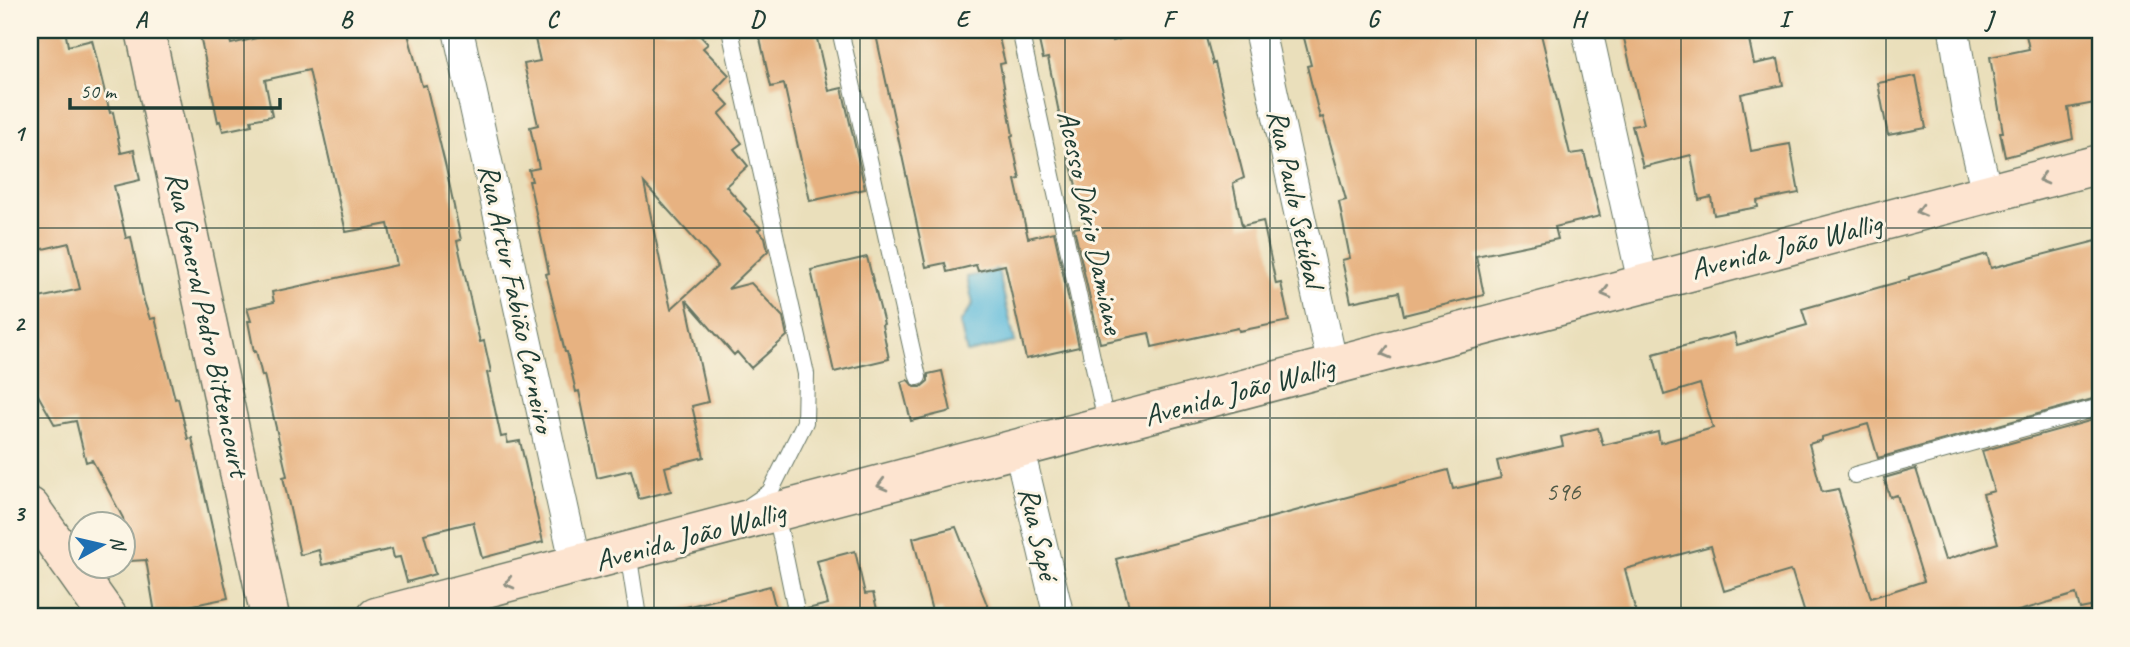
<svg xmlns="http://www.w3.org/2000/svg" width="2130" height="647" viewBox="0 0 2130 647" font-family="Caveat,sans-serif">
	<style>
		.water { fill: #5ebbdc; stroke: #3e7c88; stroke-width: 2 }
		.building { fill: #e7b281; fill-rule: evenodd }
		.lines { fill: none; stroke-linecap: round; stroke-linejoin: round }
		.lane-casing { stroke: #667663; stroke-width: 18 }
		.street-casing { stroke: #667663; stroke-width: 32 }
		.secondary-casing { stroke: #667663; stroke-width: 41 }
		.lane { stroke: #fff; stroke-width: 16 }
		.street { stroke: #fff; stroke-width: 30 }
		.secondary { stroke: #fde4d0; stroke-width: 38 }
		.oneway { stroke: #8e9082 }
		.grid { fill: none; stroke: #1f3d34; stroke-width: 2; stroke-opacity: 0.55 }
		.labels { text-anchor: middle; stroke-width: 6; stroke-linejoin: round; paint-order: stroke }
		.number-label { font-size: 26px; fill: #515a47 }
		.street-label { font-size: 30px; fill: #1f3d34; stroke: #fcf5e5 }
		.neatline { fill: none; stroke: #1f3d34; stroke-width: 2.5 }
		.grid-label { font-size: 23px; text-anchor: middle; font-weight: bold; fill: #1f3d34 }
	</style>
	<rect width="100%" height="100%" fill="#fcf5e5"/>
	<filter id="ink" filterUnits="userSpaceOnUse"><feTurbulence type="fractalNoise" baseFrequency=".0143" numOctaves="2"/><feDisplacementMap in="SourceGraphic" scale="14" xChannelSelector="R" yChannelSelector="G"/><feConvolveMatrix kernelMatrix="1 2 1 2 8 2 1 2 1" color-interpolation-filters="sRGB"/></filter>
	<filter id="wash" filterUnits="userSpaceOnUse"><feTurbulence type="fractalNoise" baseFrequency=".00686" numOctaves="4" result="noise"/><feDisplacementMap in="SourceGraphic" scale="28" xChannelSelector="R" yChannelSelector="G"/><feGaussianBlur stdDeviation="1.57" result="paint"/><feColorMatrix in="noise" values="0 0 0 0 0 0 0 0 0 0 0 0 0 0 0 0 0 1.4 0 .05"/><feComposite in="paint" operator="in"/></filter>
	<g filter="url(#wash)">
		<rect width="100%" height="100%" fill="#eadfbb"/>
		<path class="water" d="M998,270L1015,342L967,353L960,323L973,304L967,277Z"/>
		<g id="blocks">
			<path class="building" d="M30,30H65L68,46L92,40L110,113L113,112L121,153L134,150L140,180L114,186L126,238L131,237L144,301L150,319L155,318L175,399L178,398L188,439L192,438L228,598L155,613L146,560L130,561L123,518L92,460L86,462L76,421L55,425L30,381V300L80,289L69,243L30,252Z
				M199,30H227L231,44L273,34L272,30H407L422,86L426,85L446,168L461,240L457,241L480,342L484,341L491,372L487,373L501,437L506,436L508,443L520,441L543,542L482,558L473,522L424,534L435,574L407,582L400,557L394,558L392,549L322,565L319,550L300,555L283,477L287,476L264,375L262,376L256,351L254,352L248,321H251L247,308L274,302L272,292L397,265L388,224L346,232L309,70L265,80L272,116L251,120L252,125L223,131L220,121L218,122Z
				M533,30H695L708,44L703,48L729,75L715,90L729,105L719,114L742,143L734,149L748,166L726,186L746,209L744,211L761,228L758,230L765,237L768,251L728,289L751,283L783,317L787,336L751,368L737,352L734,355L686,300L708,402L692,406L704,457L665,467L671,491L639,499L631,470L597,478L579,391L576,392L567,352H565L546,274L549,273L529,181H532L529,170L539,168L530,127L538,125L524,64L540,61ZM644,183L718,266L671,309L662,270Z
				M758,30H815L829,91L842,88L865,189L810,201L784,84L771,87Z
				M875,30H965L966,35L997,30L1005,63L1000,64L1013,135L1011,136L1020,179L1015,180L1028,238L1054,232L1079,347L1026,359L1005,265L978,271L976,265L947,272L945,263L926,267Z
				M1056,30H1084L1086,38L1111,32L1113,41L1153,30H1204L1213,64L1215,63L1244,178L1233,183L1242,226L1263,221L1276,284L1281,283L1289,321L1239,331L1238,328L1152,347L1149,333L1100,343L1074,228L1086,226L1063,133L1048,58L1043,59L1038,36L1057,32Z
				M1302,30H1540L1570,154L1584,152L1600,216L1555,227L1558,239L1476,256L1484,295L1404,315L1399,292L1351,302L1342,260L1350,258L1339,202L1346,200L1323,117L1320,118L1307,66L1311,65Z
				M1622,30H1747L1754,64L1778,59L1783,85L1741,94L1751,151L1790,144L1799,193L1757,201L1758,207L1714,215L1711,197L1699,200L1691,155L1643,167L1632,126L1644,124Z
				M2025,30H2100V102L2068,108L2073,139L2005,157L2000,132H2003L1990,57L2029,49Z
				M1916,76L1926,128L1888,135L1878,83Z
				M2100,240V397L1878,458L1868,424L1822,437V440L1809,444L1822,492L1838,489L1871,598L1924,581L1897,495L1890,497L1884,478L1916,469L1945,560L1998,543L1983,494L1994,491L1982,451L2100,418V605L2080,609L2076,594L1999,617H1806L1792,572L1790,571L1724,591L1711,546L1625,569L1637,617H1132L1116,559L1448,470L1453,489L1501,478L1497,461L1563,446L1561,437L1598,428L1603,445L1658,432L1660,443L1713,428L1700,384L1664,395L1653,354L1734,333L1737,345L1807,325L1802,309L1909,279V277L1987,254L1991,268Z
				M867,257L884,324L882,325L889,359L834,372L811,270Z
				M942,371L951,411L911,421L901,382L908,380L914,387H921L928,381V374Z
				M956,527L992,617H944L942,609L932,611L913,538Z
				M855,551L865,594L873,593L879,617H808L807,609L828,604L817,561Z
				M770,586L778,617H679L678,609Z"/>
		</g>
	</g>
	<g filter="url(#ink)">
		<use href="#blocks" fill-opacity="0" stroke="#667663" stroke-width="2"/>
		<g class="lines">
			<g class="lane-casing">
				<path id="lane" d="M730,30L806,374L805,422L770,492L748,507
					M840,30L918,377
					M1020,30L1107,426
					M1855,475L2100,407
					M776,513L795,605L793,617
					M628,552L638,617"/>
			</g>
			<g class="street-casing">
				<path id="street" d="M458,30L576,566
					M1259,30L1333,367
					M1587,30L1643,283
					M1954,30L1966,105L1987,194
					M1019,449L1059,617"/>
			</g>
			<g class="secondary-casing">
				<path id="secondary" d="M145,30L270,617
					M30,507L108,617
					M376,617L2100,164"/>
			</g>
			<use href="#lane" class="lane"/>
			<use href="#street" class="street"/>
			<use href="#secondary" class="secondary"/>
		</g>
		<defs><path id="oneway-chevron" d="M-2-3.5L2.5 0L-2 3.5" fill="none" stroke-width="1.6" stroke-linecap="round" stroke-linejoin="round" transform="scale(1.75)"/></defs>
		<g class="oneway">
			<use href="#oneway-chevron" transform="translate(2043 179) rotate(165)"/>
			<use href="#oneway-chevron" transform="translate(1921 211) rotate(166)"/>
			<use href="#oneway-chevron" transform="translate(1606 293) rotate(165)"/>
			<use href="#oneway-chevron" transform="translate(1386 353) rotate(165)"/>
			<use href="#oneway-chevron" transform="translate(882 485) rotate(165)"/>
			<use href="#oneway-chevron" transform="translate(509 583) rotate(165)"/>
		</g>
	</g>
	<path class="grid" d="M244,30V617M449,30V617M654,30V617M860,30V617M1065,30V617M1270,30V617M1476,30V617M1681,30V617M1886,30V617M30,228H2100M30,418H2100"/>
	<g class="labels">
		<g class="number-label">
			<text x="1563" y="500">596</text>
		</g>
		<g class="street-label">
			<text transform="translate(1296 198) rotate(78)" y="10">Rua Paulo Setúbal</text>
			<text transform="translate(1091 222) rotate(78)" y="10">Acesso Dário Damiane</text>
			<text transform="translate(1786 246) rotate(-14)" y="10">Avenida João Wallig</text>
			<text transform="translate(517 298) rotate(78)" y="10">Rua Artur Fabião Carneiro</text>
			<text transform="translate(208 324) rotate(78)" y="10">Rua General Pedro Bittencourt</text>
			<text transform="translate(1239 391) rotate(-15)" y="10">Avenida João Wallig</text>
			<text transform="translate(1039 533) rotate(77)" y="10">Rua Sapé</text>
			<text transform="translate(690 536) rotate(-15)" y="10">Avenida João Wallig</text>
		</g>
	</g>
	<rect width="2130" height="647" fill="none" stroke="#fcf5e5" stroke-width="77"/>
	<g transform="translate(102 545) rotate(82)"><circle r="33" fill="#fcf5e5" stroke="#a4ab9e" stroke-width="2"/>
	<path d="M0-5L12 26L0 18L-12 26Z" fill="#1f6fb2"/>
	<text y="-10" font-size="19" font-weight="bold" text-anchor="middle" fill="#1f3d34">N</text>
	</g>
	<path d="M70 98v10h210v-10" fill="none" stroke="#1f3d34" stroke-width="3.5"/>
	<text x="80" y="98" font-size="21" fill="#1f3d34" stroke="#fcf5e5" stroke-width="5" paint-order="stroke">50 m</text>
	<rect x="38" y="38" width="2054" height="570" class="neatline"/>
	<g class="grid-label">
		<text x="141" y="27">A</text>
		<text x="346" y="27">B</text>
		<text x="552" y="27">C</text>
		<text x="757" y="27">D</text>
		<text x="962" y="27">E</text>
		<text x="1168" y="27">F</text>
		<text x="1373" y="27">G</text>
		<text x="1578" y="27">H</text>
		<text x="1784" y="27">I</text>
		<text x="1989" y="27">J</text>
		<text x="19" y="141">1</text>
		<text x="19" y="331">2</text>
		<text x="19" y="521">3</text>
	</g>
</svg>
